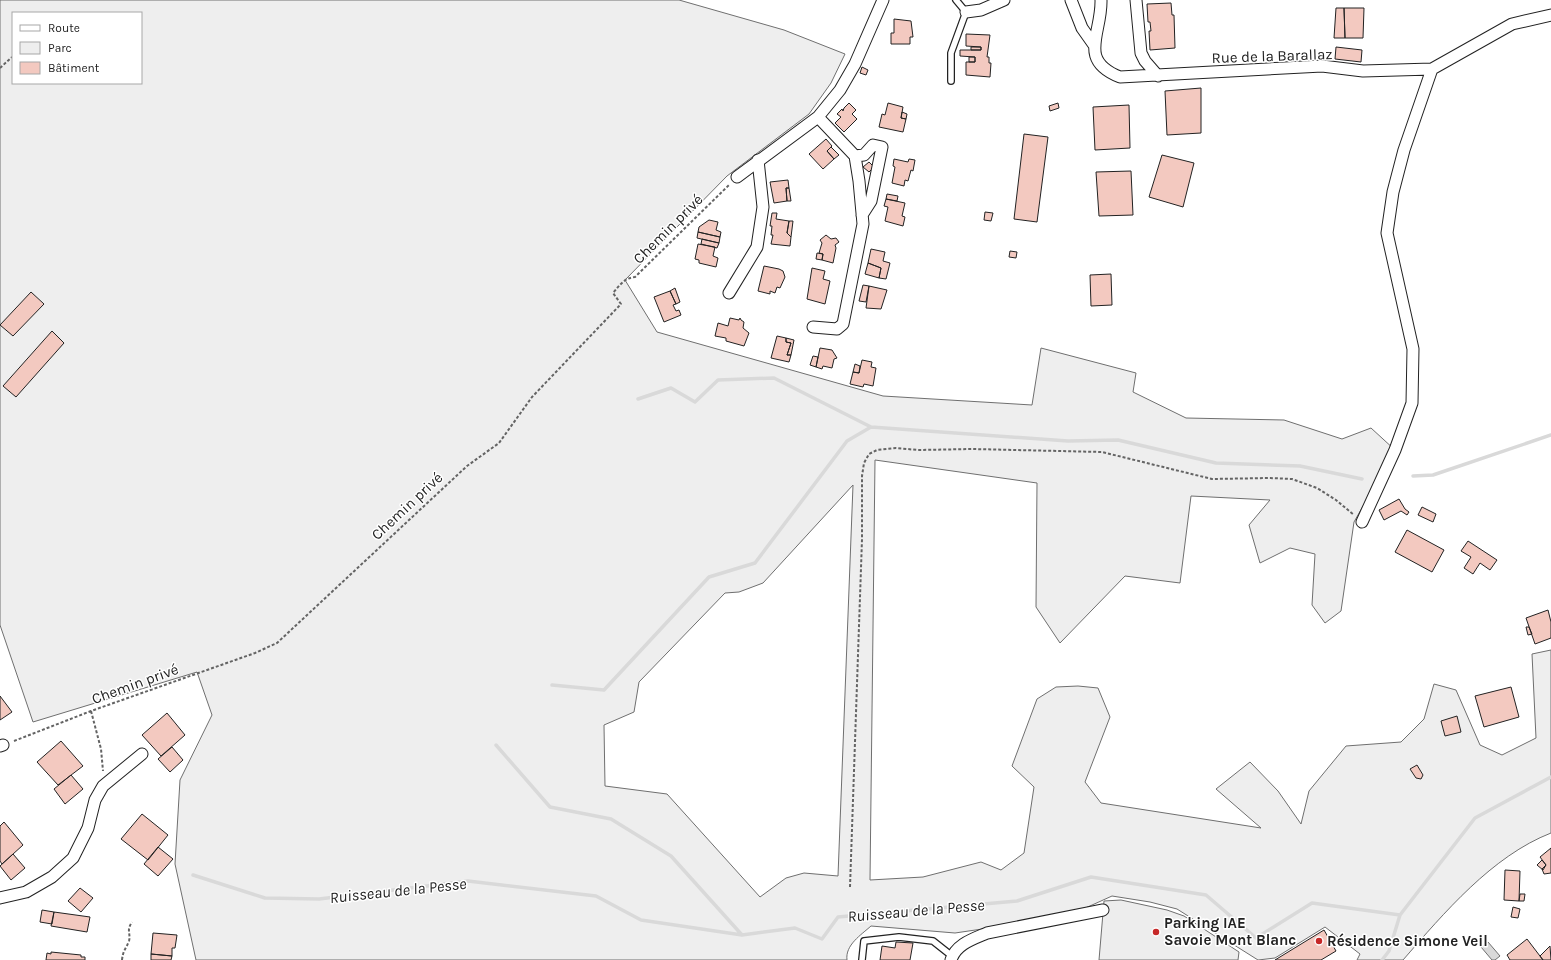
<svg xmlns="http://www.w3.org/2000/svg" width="1551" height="960" viewBox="0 0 1551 960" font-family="Karla,sans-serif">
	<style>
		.green { fill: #eee; stroke: #6f6f6f; fill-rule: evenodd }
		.parking { fill: #ededed; stroke: #6f6f6f }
		.water { fill: #d9d9d9; stroke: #6f6f6f }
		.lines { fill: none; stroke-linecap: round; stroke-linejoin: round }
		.stream { stroke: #d9d9d9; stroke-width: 3.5 }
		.building { fill: #f3c9c0; stroke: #222 }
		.lane-casing { stroke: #222; stroke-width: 8 }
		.street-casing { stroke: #222; stroke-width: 13 }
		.path { stroke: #646464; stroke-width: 2; stroke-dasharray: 3 2; stroke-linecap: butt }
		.lane { stroke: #fff; stroke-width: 5.5 }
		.street { stroke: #fff; stroke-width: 11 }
		.poi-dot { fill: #c62828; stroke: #fff; stroke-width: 1.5 }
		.labels { text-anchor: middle; stroke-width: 3; stroke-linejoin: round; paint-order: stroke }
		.street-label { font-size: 15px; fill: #222; stroke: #fff }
		.poi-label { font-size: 15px; font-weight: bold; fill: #222; stroke: #fff; text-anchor: start }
		.water-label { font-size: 16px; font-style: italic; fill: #222; stroke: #fff }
	</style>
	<rect width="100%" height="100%" fill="#fff"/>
	<path class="green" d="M0,0H679L784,30L845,54L831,83L809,114L727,176L625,280L657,332L883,396L1032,405L1041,348L1136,373L1133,392L1186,418L1284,420L1342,439L1371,428L1395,450L1354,522L1341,611L1325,623L1312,605L1315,554L1290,548L1260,563L1249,525L1270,500L1191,496L1180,583L1125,576L1060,643L1036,607L1037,483L875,460L870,880L923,877L981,862L1001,870L1024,853L1034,787L1012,766L1037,699L1056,687L1078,686L1098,688L1110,717L1085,782L1101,803L1261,828L1216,789L1250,762L1278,791L1301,824L1309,791L1346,746L1401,742L1424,719L1434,684L1456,690L1480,745L1502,755L1536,738L1532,654L1551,650V833C1492,856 1444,913 1403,960H1357L1360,954L1325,927L1275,958L1258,960L1177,909L1150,902L1112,896L1081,910L1023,923L955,933L871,926C861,935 845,945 847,960H196L175,864L180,780L212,715L197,672L33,722L0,625ZM13,13H141V83H13ZM853,485L838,876L804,873L786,878L760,897L667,794L605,786L604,725L634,712L639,682L725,593L739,592L763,583Z"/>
	<path class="parking" d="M1121,900L1167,910L1184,916L1239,952L1238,960H1099L1104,901Z"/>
	<path class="water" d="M1488,942L1500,956L1495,960H1492L1481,947Z"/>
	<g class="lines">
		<path class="stream" d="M638,399L671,388L695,402L718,380L774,378L871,427
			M1413,476L1433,475L1551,435
			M552,685L604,690L709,577L755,563L847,441L871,427L1068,441L1118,440L1216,463L1300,466L1362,479
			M496,745L550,807L611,819L671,856L742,935
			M193,875L265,898L319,899L468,881L596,896L641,920L742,935L795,928L822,939L838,917L1017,901L1091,877L1206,895L1256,938L1312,903L1400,915L1475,818L1551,777
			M1382,960L1389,951L1400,915"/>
	</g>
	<path class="building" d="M1171,3L1172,15H1174L1175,48L1150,50L1149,31H1151L1150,22H1148L1147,4Z
		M1336,8H1344L1345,38H1334Z
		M1344,8H1364L1363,38H1345Z
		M894,19L911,21L913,37H910V44H891V33H894Z
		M966,34L990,35L987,57H989V63H991L990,77L966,75V62H975V57L960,56V50H981V47L966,46Z
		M971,47H981V50H971Z
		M1336,47L1362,50L1361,62L1335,59Z
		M969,57H975V62H969Z
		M862,67L868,70L866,75L860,73Z
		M1201,88V133L1167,135L1165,91Z
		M849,103L856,110L852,114L857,119L844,132L835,123L841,117L837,114L842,109L843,111L844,108Z
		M888,103L903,107L901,118L906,119L903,132L879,127L882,114L885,115Z
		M1058,103L1059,108L1050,111L1049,106Z
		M1129,105L1130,148L1095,150L1093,107Z
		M902,112L907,114L906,119L901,118Z
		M1024,134L1048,137L1037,222L1014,219Z
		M826,139L832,146L827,151L834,159L823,169L809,154Z
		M831,147L839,155L834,159L827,151Z
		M1162,155L1194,163L1183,207L1149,197Z
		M894,159L908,162L909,159L915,160L913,171L911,170L908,181L905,180L904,186L892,183L895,167L893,166Z
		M869,162L874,167L869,172L863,167Z
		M1131,171L1133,215L1099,216L1096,172Z
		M788,180L789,188H786L787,201L774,203L770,182Z
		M786,188H789L791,201H787Z
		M887,194L898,196L897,201L886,199Z
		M886,199L905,203L902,216L905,217L903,226L885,221L888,207L884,206Z
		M985,212L993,213L991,221L984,220Z
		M772,213H777L776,219L789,221L787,233L791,237L790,246L771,244L773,235H771L772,226H770Z
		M709,220L718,222L716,230L721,232L720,237L698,232L699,227Z
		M789,221H793L791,237L787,233Z
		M698,232L720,237L719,243L697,238Z
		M826,235L831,239L836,238L839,242L835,245L836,248L833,263L822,260L823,254L819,253L822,243L820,240Z
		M702,239L719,243L717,248L701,244Z
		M698,244L715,247L713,256L718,258L716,267L699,263V260L695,259Z
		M871,249L885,252L883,261L890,263L886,279L879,278L881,268L868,263Z
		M1010,251L1017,252L1016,258L1009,257Z
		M817,253L823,254L822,260L816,259Z
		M868,263L881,268L879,278L865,274Z
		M764,266L779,269L783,271L785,277L780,288L777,287L775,293L770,291V294L758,291Z
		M812,268L825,271L823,279L830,281L825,304L807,299Z
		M1111,274L1112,305L1091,306L1090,275Z
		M863,285L869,286L866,302L859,301Z
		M869,286L887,290L881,309L866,308Z
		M675,288L680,302L676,304L670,291Z
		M670,291L676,304L673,305L676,311L679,310L681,315L664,322L654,297Z
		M31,292L44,304L13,336L0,325Z
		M730,318L739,320L740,318L741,320L744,322L743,328L749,333L744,346L726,341V338L715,336L718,323L728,326Z
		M52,331L64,343L16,397L3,386Z
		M777,336L786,338V342L791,343L787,355H791L789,362L771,358Z
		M786,338L794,340L791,355H787L791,343L786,342Z
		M820,348L832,350L837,358L834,359L832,368L823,366L822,369L816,367Z
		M813,356L818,357L816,367L810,365Z
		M862,360L872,362L871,367L876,368L873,386L864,384L863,387L850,384L853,372L859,373Z
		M855,364L860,366L859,373L853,372Z
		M1399,499L1405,509L1409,512L1407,515L1401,511L1384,520L1379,510Z
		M1422,507L1436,514L1433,522L1418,515Z
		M1407,530L1444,550L1432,572L1395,552Z
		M1468,541L1497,560L1490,570L1480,563L1473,574L1464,568L1471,557L1461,551Z
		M1548,610L1551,622V638L1535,644L1526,618Z
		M1526,627H1529L1532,634L1528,635Z
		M1511,687L1519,717L1484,727L1475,696Z
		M0,696L12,712L0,720Z
		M167,713L185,735L161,756L142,735Z
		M1457,716L1461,732L1445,736L1441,721Z
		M61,741L83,766L58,785L37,762Z
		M172,747L183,760L170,772L158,759Z
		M1417,765L1423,775L1421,779L1416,778L1410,769Z
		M71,775L83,789L65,804L54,789Z
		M142,814L168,835L148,860L121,839Z
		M4,822L23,845L2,864L0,861V826Z
		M158,847L173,859L158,876L144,864Z
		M1551,848V873L1544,874L1542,869L1546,865L1540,857Z
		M13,854L25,868L11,880L0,866Z
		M1542,860L1546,865L1543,870L1537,865Z
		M1505,870L1520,871L1519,901L1504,900Z
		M80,888L93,898L81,912L68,901Z
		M1520,894H1525L1524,901H1519Z
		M1513,907L1520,909L1518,918L1511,917Z
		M42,910L54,912L52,924L40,922Z
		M54,912L90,917L87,932L51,926Z
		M1324,930L1336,951L1321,960H1275Z
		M153,933L177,935L175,948H172V956L151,954Z
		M1527,939L1543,960H1510L1507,955Z
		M896,942L913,943L910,960H880L882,946L895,948Z
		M1550,946L1551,960H1543L1540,956Z
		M51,952L81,955V957H85V960H46L47,953L51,954Z
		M151,954L172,956L171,960H151Z"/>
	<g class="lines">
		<g class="lane-casing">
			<path id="lane" d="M951,81V53L966,12L956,0
				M862,960L864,941L899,937L933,941L952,956"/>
		</g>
		<g class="street-casing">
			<path id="street" d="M1071,0L1082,28L1094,45
				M1101,0C1102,34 1077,60 1120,77L1322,66L1363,71L1432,69L1512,24L1551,15
				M1136,0L1141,53L1145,61L1158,76
				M966,12L981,10L1004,0
				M855,156L864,155L873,145L882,147L871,201L862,215
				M737,177L818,117L840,90L855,64L883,0
				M729,293L757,247L763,207L758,160
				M813,327L837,329L843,324L863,224L859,181L855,156L818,117
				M1362,522L1395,450L1412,403L1413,349L1387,233L1393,192L1404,150L1432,69
				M0,746L3,745
				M0,898L26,892L52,877L73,858L88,828L95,800L103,786L142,754
				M951,960C956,944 973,939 987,933L1103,910"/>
		</g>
		<path class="path" d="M0,68L12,57
			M91,711L101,749L103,771
			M14,741L91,711L255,653L277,643L467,466L499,443L532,397L621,304L613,293C620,285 624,278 635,277L729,185
			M850,887L862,539V476L864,463L869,454L877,450L896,448L918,450L972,449L1102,452L1212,479L1270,478L1292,479L1317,488L1336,500L1354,515
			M122,960C123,950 126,949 129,941C131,933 126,931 132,922"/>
		<use href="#lane" class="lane"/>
		<use href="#street" class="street"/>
	</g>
	<g class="poi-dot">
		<circle cx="1156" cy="932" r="4"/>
		<circle cx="1319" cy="941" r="4"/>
	</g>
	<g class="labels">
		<g class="street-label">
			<text transform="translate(1272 56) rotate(-2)" y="5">Rue de la Barallaz</text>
			<text transform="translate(668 229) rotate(-45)" y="5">Chemin privé</text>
			<text transform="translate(407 506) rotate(-43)" y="5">Chemin privé</text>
			<text transform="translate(135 684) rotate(-20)" y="5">Chemin privé</text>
		</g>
		<g class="poi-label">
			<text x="1164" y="928">Parking IAE<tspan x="1164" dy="17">Savoie Mont Blanc</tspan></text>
			<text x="1327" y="946">Résidence Simone Veil</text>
		</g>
		<g class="water-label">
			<text transform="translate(398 890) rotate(-6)" y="6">Ruisseau de la Pesse</text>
			<text transform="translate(916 910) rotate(-5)" y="6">Ruisseau de la Pesse</text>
		</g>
	</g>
	<rect x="12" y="12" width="130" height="72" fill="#ffffff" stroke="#a7a7a7"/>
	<rect x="20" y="25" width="20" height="6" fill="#ffffff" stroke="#a7a7a7"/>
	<text x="48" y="32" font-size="12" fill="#222222">Route</text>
	<rect x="20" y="42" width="20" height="12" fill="#eeeeee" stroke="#a7a7a7"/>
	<text x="48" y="52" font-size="12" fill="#222222">Parc</text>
	<rect x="20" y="62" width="20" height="12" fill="#f3c9c0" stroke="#a7a7a7"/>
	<text x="48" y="72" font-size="12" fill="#222222">Bâtiment</text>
</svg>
